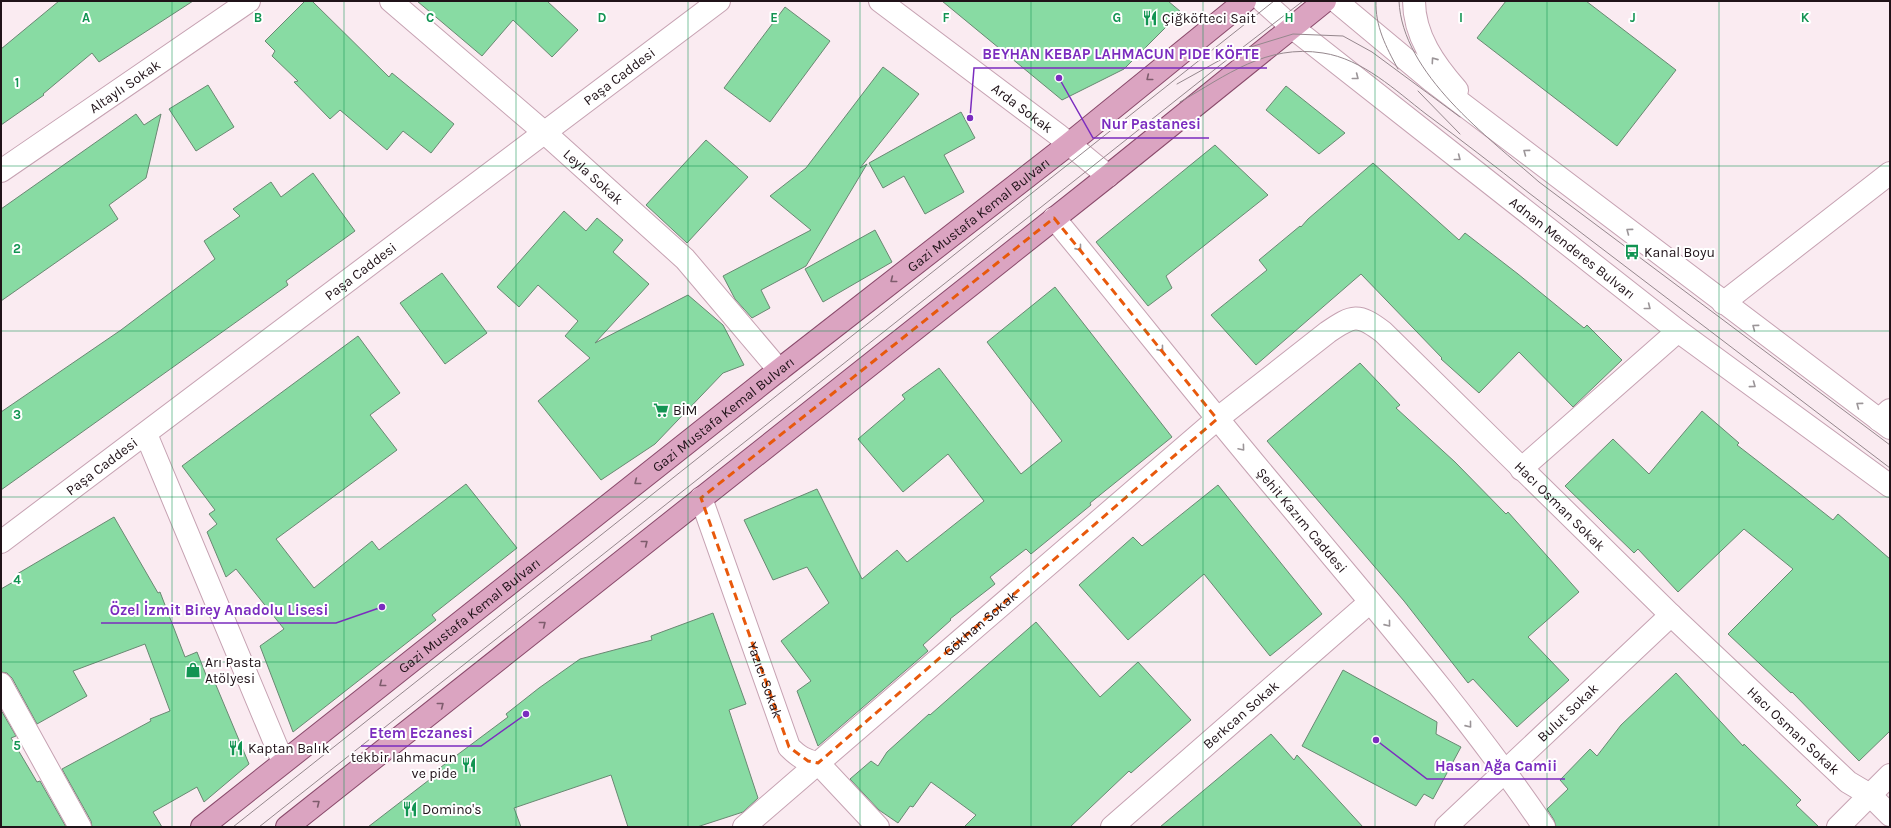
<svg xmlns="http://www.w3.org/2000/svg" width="1891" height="828" viewBox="0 0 1891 828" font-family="Karla,sans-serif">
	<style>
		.building { fill: #88dba3; stroke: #698872 }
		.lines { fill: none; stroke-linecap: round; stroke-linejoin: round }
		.minor-casing { stroke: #c6a2b2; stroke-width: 24 }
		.tertiary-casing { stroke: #c6a2b2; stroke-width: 24 }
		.secondary-casing { stroke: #c6a2b2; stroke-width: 24 }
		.primary-casing { stroke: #8a4a6b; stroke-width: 24 }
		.minor { stroke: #fff; stroke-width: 22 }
		.tertiary { stroke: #fff; stroke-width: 22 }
		.secondary { stroke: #fff; stroke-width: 22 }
		.primary { stroke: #dba4c1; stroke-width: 22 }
		.tram { stroke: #95878d; stroke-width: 1 }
		.oneway { stroke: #9b9598 }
		.oneway2 { stroke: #7e5c6d }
		.marked { fill: none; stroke: #e8590c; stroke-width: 3; stroke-dasharray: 8 5; stroke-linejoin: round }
		.grid { fill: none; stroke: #129452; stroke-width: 1; stroke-opacity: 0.55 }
		.labels { text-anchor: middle; stroke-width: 4; stroke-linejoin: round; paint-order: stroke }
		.poi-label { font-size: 14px; fill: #201319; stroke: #fff; text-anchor: start }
		.street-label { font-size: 14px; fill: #201319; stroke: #fff }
		.grid-label { font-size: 13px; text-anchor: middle; font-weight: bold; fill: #129452; stroke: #fff; stroke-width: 4; stroke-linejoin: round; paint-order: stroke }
		.leader { fill: none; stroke: #7b2cbf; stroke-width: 1.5 }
		.callout-dot { fill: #7b2cbf; stroke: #fff; stroke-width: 1.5 }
		.callout-label { font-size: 15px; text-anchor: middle; font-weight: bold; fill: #7b2cbf; stroke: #fff; stroke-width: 4; stroke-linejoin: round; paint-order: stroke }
	</style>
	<rect width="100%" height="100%" fill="#faebf1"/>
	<path class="building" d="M59,1H193L99,62L92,53L43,94L44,95L1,125V49Z
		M305,1H312L389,77L392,73L454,124L431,153L403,131L387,150L340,110L330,119L294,82L298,81L272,56L275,51L265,41Z
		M417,1H547L578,30L552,57L513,20L482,56Z
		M942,1H1168L1181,12L1124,69L1062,100Z
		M1506,1H1586L1676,70L1617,146L1477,38Z
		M785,7L830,41L770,122L724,88Z
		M883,67L919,94L860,168L867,164L806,266L761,290L770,308L752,318L735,299L723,276L811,230L770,196L806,168Z
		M208,85L234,127L196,151L169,109Z
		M1286,86L1345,133L1319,154L1266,110Z
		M961,112L975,138L944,155L964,192L925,214L904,176L883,188L869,163Z
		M136,114L144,125L161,114L146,178L109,205L118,219L1,301V209Z
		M706,140L748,177L687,243L646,205Z
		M1215,145L1268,195L1166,276L1172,288L1148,306L1096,242Z
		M1373,163L1459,240L1465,233L1518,274L1584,328L1587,325L1622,360L1573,407L1519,352L1479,393L1441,359L1442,358L1361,274L1256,365L1211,315L1267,270L1259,260L1300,226L1301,227L1308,219Z
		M313,173L355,231L286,281L288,285L1,490V412L121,330L215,259L204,241L240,216L233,209L271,182L281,197Z
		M564,211L586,231L597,218L623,240L613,252L649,284L595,343L688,295L723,325L744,365L723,373L655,444L601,480L538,401L590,358L565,336L578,321L538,285L519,307L497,287Z
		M875,230L892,262L823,302L805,269Z
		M442,273L487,333L445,364L400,303Z
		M1055,287L1172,437L1090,503L1091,505L1031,554L1026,549L990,577L995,584L950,619L951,620L923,645L928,651L818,746L797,691L811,681L781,641L829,603L807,567L773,580L744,520L817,489L862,579L897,550L907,562L984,501L948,454L903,492L858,439L905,399L902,395L939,368L1021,474L1062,441L987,342Z
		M358,336L400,393L370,415L397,450L276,539L314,588L372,541L379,550L466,484L517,548L432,615L436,620L293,732L260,646L284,629L236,569L226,577L207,532L217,524L209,514L215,510L182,466Z
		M1360,363L1400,405L1396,408L1455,462L1506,514L1508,512L1579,592L1528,637L1569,680L1517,727L1473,679L1468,683L1404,601L1267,441Z
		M1702,411L1739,443L1737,445L1790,486L1833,520L1838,514L1890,559V731L1859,761L1792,692L1791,693L1728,634L1793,569L1744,529L1678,592L1638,549L1634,553L1565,486L1613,439L1649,474Z
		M1218,485L1322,614L1270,656L1204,574L1128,640L1079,585L1133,537L1142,546Z
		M114,517L158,593L160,592L185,657L197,652L208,680L213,678L249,764L204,802L197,787L153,812L162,827H92L91,821L62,769L151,721L150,719L170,711L145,644L73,671L87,696L37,724L12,678L7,673L1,672V589L20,578L17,574Z
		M713,613L746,704L729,710L758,798L743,812L697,827H628L611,775L514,808L521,827H368L442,770L441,767L508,717L506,714L539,688L580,659L652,640L651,636Z
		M1036,622L1100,697L1138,662L1191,720L1131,773L1129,771L1070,827H964L976,815L931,782L913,807L910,806L898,823L879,810L850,779L871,761L878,766L887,752L929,714L930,715Z
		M1343,670L1437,722L1436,734L1461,747L1433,799L1424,794L1416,806L1302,746Z
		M1676,673L1743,746L1744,744L1801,800L1796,805L1819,827H1556L1554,820L1547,809L1568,789L1560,780L1590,749L1597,756L1621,725Z
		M1,710L16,736L11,738L37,782L40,781L66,827H1Z
		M1271,734L1294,760L1297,755L1363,827H1160Z"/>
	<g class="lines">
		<g class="minor-casing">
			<g id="minor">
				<path id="s1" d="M391,1L545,133L685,259L779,370"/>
				<path id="s2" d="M880,1L1057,134L1108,176"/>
				<path id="s3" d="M1,171L249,1"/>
				<path d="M1723,303L1890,173"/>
				<path d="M1879,420L1890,410"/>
				<path d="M146,434L283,762"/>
				<path d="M1521,469L1678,331"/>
				<path id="s4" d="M701,498L789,747C798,756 805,761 818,763L878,827"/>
				<path id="s5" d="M1,542L719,1"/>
				<path d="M1,684L80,827"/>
				<path id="s6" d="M744,827L1217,419L1328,332C1353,315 1358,313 1383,332L1671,615L1848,782L1870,795L1890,815"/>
				<path id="s7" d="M1112,827L1370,602"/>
				<path id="s8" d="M1446,827L1671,615"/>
				<path d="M1838,827L1890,775"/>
			</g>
		</g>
		<g class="tertiary-casing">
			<g id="tertiary">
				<path id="s9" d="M1054,218C1132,312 1207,408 1286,501C1374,607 1466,712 1544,827"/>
			</g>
		</g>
		<g class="secondary-casing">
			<g id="secondary">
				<path id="s10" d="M1263,1L1293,28L1678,331L1890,486"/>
				<path d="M1336,1L1432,81L1890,428"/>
				<path d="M1414,1C1414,36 1435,65 1457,90"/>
			</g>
		</g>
		<g class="primary-casing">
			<g id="primary">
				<path id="s11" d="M202,827L779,370L1069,144L1245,1"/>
				<path d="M287,827L1108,176L1325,1"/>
			</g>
		</g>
		<use href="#minor" class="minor"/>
		<use href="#tertiary" class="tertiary"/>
		<use href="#secondary" class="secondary"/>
		<use href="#primary" class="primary"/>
		<path class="tram" d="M1376,1C1375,26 1386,47 1398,69
			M1399,1C1402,74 1488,137 1539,182L1890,445
			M1244,49L1293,34L1343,36L1372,52L1460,117
			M1177,84L1222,59
			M1418,91L1460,134
			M1180,102C1227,75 1266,44 1323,53C1363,59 1396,91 1426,114C1461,140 1495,166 1529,193C1649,285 1770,376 1890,468
			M233,827L1274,1
			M259,827L1238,51L1303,1"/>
	</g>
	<defs><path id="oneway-chevron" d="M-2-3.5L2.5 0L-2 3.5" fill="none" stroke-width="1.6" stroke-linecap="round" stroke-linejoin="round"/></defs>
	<g class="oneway">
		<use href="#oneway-chevron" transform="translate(1434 60) rotate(-125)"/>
		<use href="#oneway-chevron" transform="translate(1356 77) rotate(38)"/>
		<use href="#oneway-chevron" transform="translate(1526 152) rotate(-143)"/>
		<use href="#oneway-chevron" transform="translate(1458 158) rotate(38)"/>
		<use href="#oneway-chevron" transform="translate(1629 231) rotate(-143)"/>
		<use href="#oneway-chevron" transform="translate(1079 248) rotate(51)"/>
		<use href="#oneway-chevron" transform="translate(1648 307) rotate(38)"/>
		<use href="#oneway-chevron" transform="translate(1755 327) rotate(-143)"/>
		<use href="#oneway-chevron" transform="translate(1161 349) rotate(51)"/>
		<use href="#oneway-chevron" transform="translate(1753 385) rotate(36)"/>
		<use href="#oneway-chevron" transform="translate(1859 405) rotate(-143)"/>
		<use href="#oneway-chevron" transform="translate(1242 448) rotate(50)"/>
		<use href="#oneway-chevron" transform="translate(1388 624) rotate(51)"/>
		<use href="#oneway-chevron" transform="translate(1469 725) rotate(51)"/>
	</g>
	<g class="oneway2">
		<use href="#oneway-chevron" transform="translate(1149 78) rotate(141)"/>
		<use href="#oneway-chevron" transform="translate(893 280) rotate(142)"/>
		<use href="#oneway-chevron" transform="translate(637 482) rotate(142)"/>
		<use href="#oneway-chevron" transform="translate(645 543) rotate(-38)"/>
		<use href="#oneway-chevron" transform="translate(543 624) rotate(-38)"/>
		<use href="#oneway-chevron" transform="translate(382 684) rotate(142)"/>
		<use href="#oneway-chevron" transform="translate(441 705) rotate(-38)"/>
		<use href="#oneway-chevron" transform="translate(317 803) rotate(-38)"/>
	</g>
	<path class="marked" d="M1054,218L1217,419L818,763L808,761L789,747L701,498Z"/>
	<path class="grid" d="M172,1V827M344,1V827M516,1V827M688,1V827M860,1V827M1031,1V827M1203,1V827M1375,1V827M1547,1V827M1719,1V827M1,166H1890M1,331H1890M1,497H1890M1,662H1890"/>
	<defs>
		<g id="restaurant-bare" transform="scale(1.2)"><path d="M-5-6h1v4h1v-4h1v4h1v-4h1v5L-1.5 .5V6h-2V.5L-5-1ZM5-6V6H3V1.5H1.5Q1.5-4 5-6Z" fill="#129452" stroke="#fff" stroke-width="2.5" paint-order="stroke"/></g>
		<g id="bus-bare" transform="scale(1.2)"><path d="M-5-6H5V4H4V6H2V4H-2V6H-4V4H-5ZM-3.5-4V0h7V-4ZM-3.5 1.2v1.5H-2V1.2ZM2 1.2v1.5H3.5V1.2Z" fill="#129452" stroke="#fff" stroke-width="2.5" paint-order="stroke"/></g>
		<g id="supermarket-bare" transform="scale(1.2)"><path d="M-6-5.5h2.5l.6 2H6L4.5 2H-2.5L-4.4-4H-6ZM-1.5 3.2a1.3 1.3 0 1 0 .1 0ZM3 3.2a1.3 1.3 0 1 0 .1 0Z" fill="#129452" stroke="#fff" stroke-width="2.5" paint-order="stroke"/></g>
		<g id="shop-bare" transform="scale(1.2)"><path d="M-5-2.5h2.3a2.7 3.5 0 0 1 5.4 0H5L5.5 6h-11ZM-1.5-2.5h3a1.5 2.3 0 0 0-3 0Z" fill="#129452" stroke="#fff" stroke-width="2.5" paint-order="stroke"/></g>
	</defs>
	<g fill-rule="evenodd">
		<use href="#restaurant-bare" x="1150" y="18"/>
		<use href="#bus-bare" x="1632" y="252"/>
		<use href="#supermarket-bare" x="661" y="410"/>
		<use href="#shop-bare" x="193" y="670"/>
		<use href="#restaurant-bare" x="236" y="748"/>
		<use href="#restaurant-bare" x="469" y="765"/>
		<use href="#restaurant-bare" x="410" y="809"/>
	</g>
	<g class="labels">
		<g class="poi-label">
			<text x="1162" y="23">Çiğköfteci Sait</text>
			<text x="1644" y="257">Kanal Boyu</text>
			<text x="673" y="415">BİM</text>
			<text x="205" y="667">Arı Pasta<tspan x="205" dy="16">Atölyesi</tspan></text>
			<text x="248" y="753">Kaptan Balık</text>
			<text x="457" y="762" text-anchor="end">tekbir lahmacun<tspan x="457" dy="16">ve pide</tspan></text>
			<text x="422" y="814">Domino's</text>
		</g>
		<g class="street-label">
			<text dy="5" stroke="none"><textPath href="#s5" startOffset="774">Paşa Caddesi</textPath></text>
			<text dy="5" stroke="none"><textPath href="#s3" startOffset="150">Altaylı Sokak</textPath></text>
			<text dy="5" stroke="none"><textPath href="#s2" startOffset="178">Arda Sokak</textPath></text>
			<text dy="5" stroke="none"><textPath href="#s1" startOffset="268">Leyla Sokak</textPath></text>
			<text dy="5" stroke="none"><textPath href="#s11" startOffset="989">Gazi Mustafa Kemal Bulvarı</textPath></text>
			<text dy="5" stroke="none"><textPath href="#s10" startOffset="396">Adnan Menderes Bulvarı</textPath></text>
			<text dy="5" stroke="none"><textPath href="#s5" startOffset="450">Paşa Caddesi</textPath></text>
			<text dy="5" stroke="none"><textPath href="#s11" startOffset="665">Gazi Mustafa Kemal Bulvarı</textPath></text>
			<text dy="5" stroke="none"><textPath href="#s5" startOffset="126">Paşa Caddesi</textPath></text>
			<text dy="5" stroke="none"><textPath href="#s6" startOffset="1076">Hacı Osman Sokak</textPath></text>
			<text dy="5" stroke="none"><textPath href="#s9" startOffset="391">Şehit Kazım Caddesi</textPath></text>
			<text dy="5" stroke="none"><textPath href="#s11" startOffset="341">Gazi Mustafa Kemal Bulvarı</textPath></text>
			<text dy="5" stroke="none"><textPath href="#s6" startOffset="312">Gökhan Sokak</textPath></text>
			<text dy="5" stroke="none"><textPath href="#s4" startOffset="193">Yazıcı Sokak</textPath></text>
			<text dy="5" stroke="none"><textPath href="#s8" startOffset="167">Bulut Sokak</textPath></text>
			<text dy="5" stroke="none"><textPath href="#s7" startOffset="171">Berkcan Sokak</textPath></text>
			<text dy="5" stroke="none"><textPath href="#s6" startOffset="1400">Hacı Osman Sokak</textPath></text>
		</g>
	</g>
	<g class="grid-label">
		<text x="86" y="22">A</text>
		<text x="258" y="22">B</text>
		<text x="430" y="22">C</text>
		<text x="602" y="22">D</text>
		<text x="774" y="22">E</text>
		<text x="946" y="22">F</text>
		<text x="1117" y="22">G</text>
		<text x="1289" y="22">H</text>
		<text x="1461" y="22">I</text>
		<text x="1633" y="22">J</text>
		<text x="1805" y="22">K</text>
		<text x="17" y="87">1</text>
		<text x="17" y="253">2</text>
		<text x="17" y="419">3</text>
		<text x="17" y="584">4</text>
		<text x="17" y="750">5</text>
	</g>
	<path class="leader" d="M970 118L974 68H1267M1059 78L1093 138H1209M382 607L336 623H101M526 714L481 746H361M1376 740L1427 779H1565"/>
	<g class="callout-dot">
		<circle cx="970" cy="118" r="4"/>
		<circle cx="1059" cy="78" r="4"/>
		<circle cx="382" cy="607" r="4"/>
		<circle cx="526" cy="714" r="4"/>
		<circle cx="1376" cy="740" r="4"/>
	</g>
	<g class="callout-label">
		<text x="1121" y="59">BEYHAN KEBAP LAHMACUN PIDE KÖFTE</text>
		<text x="1151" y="129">Nur Pastanesi</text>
		<text x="219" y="615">Özel İzmit Birey Anadolu Lisesi</text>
		<text x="421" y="738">Etem Eczanesi</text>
		<text x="1496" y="771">Hasan Ağa Camii</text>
	</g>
	<rect width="1891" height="828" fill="none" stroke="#201319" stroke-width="4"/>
</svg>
